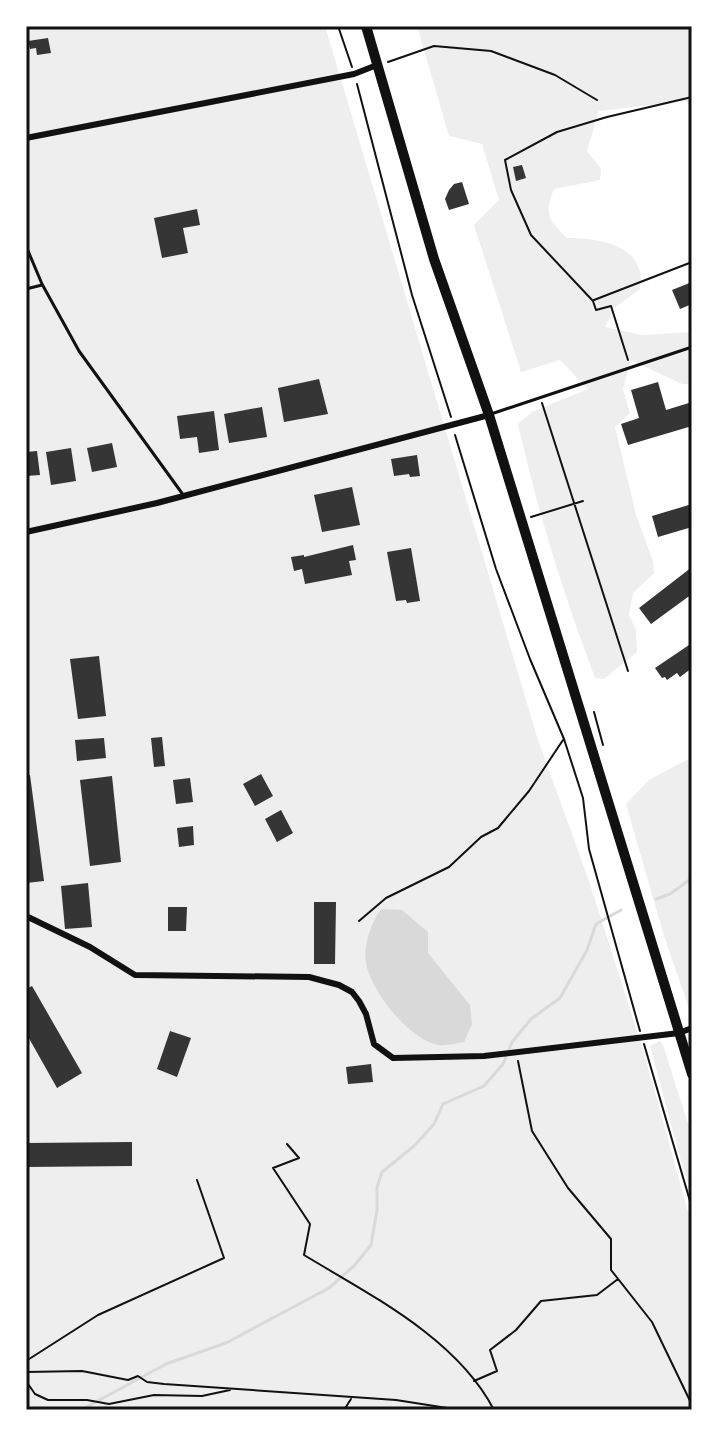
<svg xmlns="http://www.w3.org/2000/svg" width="718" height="1436" viewBox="0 0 718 1436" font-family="Arial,sans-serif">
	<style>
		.green { fill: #eee }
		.water { fill: #d9d9d9 }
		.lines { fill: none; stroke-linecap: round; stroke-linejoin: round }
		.stream { stroke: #d9d9d9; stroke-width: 3 }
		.building { fill: #353535 }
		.path { stroke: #111; stroke-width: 2 }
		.service { stroke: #111; stroke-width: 3 }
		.minor { stroke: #111; stroke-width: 6 }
		.primary { stroke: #111; stroke-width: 10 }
		.neatline { fill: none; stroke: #111; stroke-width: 3 }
	</style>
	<rect width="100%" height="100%" fill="#fff"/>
	<path class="green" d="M26,26H325L538,740L589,881L644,1053L692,1226V1410H26Z
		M417,26H692V109L686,101L599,111L587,151L601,169L600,180L554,189C544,214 548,220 567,238C600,238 647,245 640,289L614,308L605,327L642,335L692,332V384H682L631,360L623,389L630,413L615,427L636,515L653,561L654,573L633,593L629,615L636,630L637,652L604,679L595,678C564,595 537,510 518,424L532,412L588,389L560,360L521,372L474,225L499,200L482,144L449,136Z
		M692,757V1017L664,936L626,804L649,780Z
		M660,1041L663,1045L692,1136V1193L682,1165L650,1046Z"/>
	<path class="water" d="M381,909L402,910L428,932V953L470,1005L472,1024L464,1042C457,1043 447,1046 439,1045C410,1041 371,991 366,963C363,944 371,924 381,909Z"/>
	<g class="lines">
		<path class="stream" d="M656,899L670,894L692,878
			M81,1410L166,1364L226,1343L329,1288L354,1266L371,1245L377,1210V1187L382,1172L414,1146L434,1124L443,1104L484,1086L503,1064L512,1042L531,1019L560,998L587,950L596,924L621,910"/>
	</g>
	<path class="building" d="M48,38L51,53L37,55L36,48L30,49L28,41Z
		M522,165L526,178L516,181L513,167Z
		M462,182L469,204L449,210L445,199L449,190L454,184Z
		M197,209L200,225L183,228L188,253L162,258L154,218Z
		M692,282V304L680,309L672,290Z
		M319,379L328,414L284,422L278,388Z
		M658,382L666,410L692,402V426L628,445L621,424L639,418L631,390Z
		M262,407L267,437L229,443L224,414Z
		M214,411L219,450L199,453L197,437L180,439L177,416Z
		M112,443L117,467L92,472L87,448Z
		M71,448L76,481L51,485L46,452Z
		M37,451L40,475L26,476V452Z
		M417,455L420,476L410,477L409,474L394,476L391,459Z
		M352,487L360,525L322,532L314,495Z
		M692,504V527L658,537L652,516Z
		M353,545L356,560L349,561L352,575L305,584L302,569L294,571L291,557L304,555V557Z
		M411,548L420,601L407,603L406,600L396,601L387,552Z
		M692,567V594L651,624L639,608Z
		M692,643V668L680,677L677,673L667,680L665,677L662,678L655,668Z
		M99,656L106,716L78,719L70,659Z
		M162,737L165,766L154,767L151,738Z
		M104,738L106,758L77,761L75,740Z
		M261,774L273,796L255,806L243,784Z
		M30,775L44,881L26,883V776Z
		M112,776L121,862L90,866L80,780Z
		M190,778L193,802L176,804L173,780Z
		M281,810L293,833L277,842L265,819Z
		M193,826L194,845L179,847L177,828Z
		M88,883L92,927L65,929L61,886Z
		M314,902H336L335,964H314Z
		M168,907H187L186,931H168Z
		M32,986L82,1073L57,1088L26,1033V989Z
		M170,1031L191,1038L177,1077L157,1069Z
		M371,1064L373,1082L348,1084L346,1067Z
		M132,1142V1166L26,1167V1143Z"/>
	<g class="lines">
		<path class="path" d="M338,26L352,67
			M388,62L434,46L491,51L555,75L597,100
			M357,84L412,295L451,417
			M594,300L692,262
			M628,360L611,306L596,310L593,301L531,235L511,190L505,160L557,132L607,117L692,97
			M542,403L628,671
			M455,435L496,569L530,659L564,739L583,798L589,849L640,1031
			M531,517L583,501
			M594,712L603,745
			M359,921L386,898L449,867L481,837L498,828L529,791L563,740
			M644,1044L692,1208
			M518,1061L532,1131L568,1188L611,1239V1270L652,1322L692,1405
			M287,1144L299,1158L273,1168L310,1224L304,1255C370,1295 457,1338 494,1410
			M26,1361L98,1315L224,1258L197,1180
			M26,1372L82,1371L128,1380L138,1376L147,1382L164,1384L396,1400L460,1410
			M26,1381L35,1394L48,1400H87L109,1404L154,1395L202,1396L230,1390
			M474,1381L497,1371L490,1350L516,1330L541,1301L597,1295L618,1279
			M344,1410L351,1399"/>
		<path class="service" d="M26,246L42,284L79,351L184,496
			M26,289L42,285
			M491,414L692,347"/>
		<path class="minor" d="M26,138L354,74L377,65
			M26,532L157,503L489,415
			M26,916L90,947L135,975L309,977L339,985L352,992L359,1001L366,1014L374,1044L393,1058L484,1056L679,1033L692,1028"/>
		<path class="primary" d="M366,26L434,259L489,415L692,1074"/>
	</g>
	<rect width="718" height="1436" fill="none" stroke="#ffffff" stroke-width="56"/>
	<rect x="28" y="28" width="662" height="1380" class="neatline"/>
</svg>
